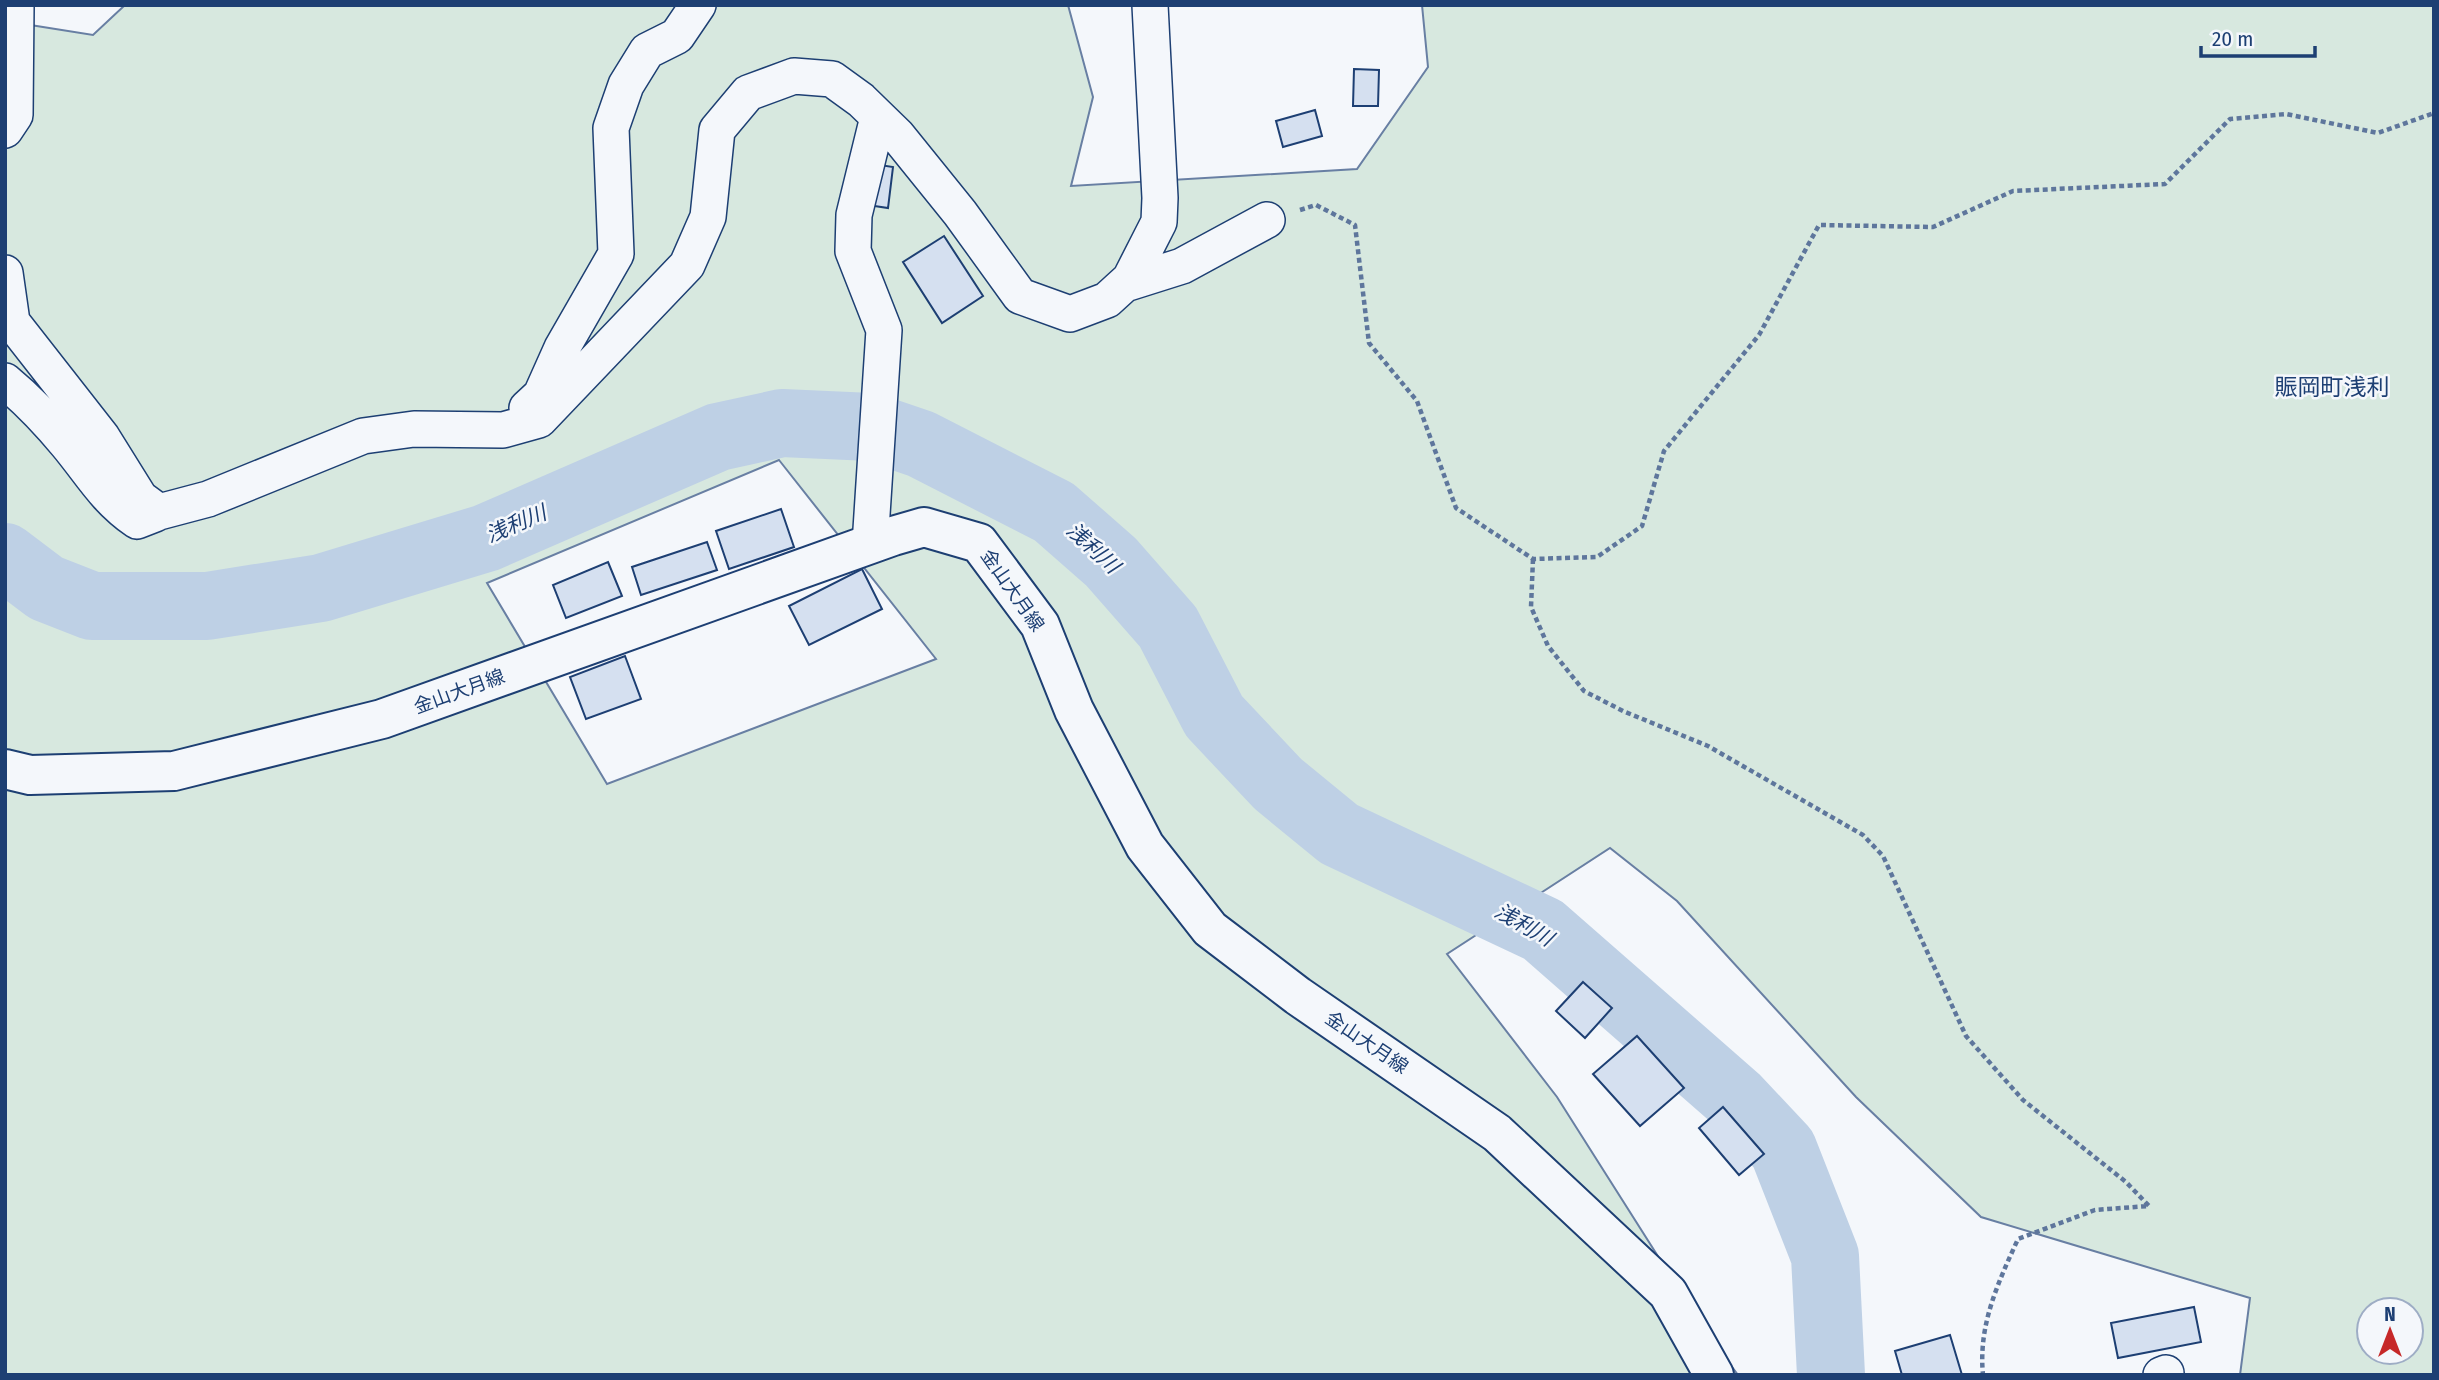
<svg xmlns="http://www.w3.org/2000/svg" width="2439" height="1380" viewBox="0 0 2439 1380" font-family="'Fira Sans Condensed','Noto Sans JP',sans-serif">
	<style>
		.green { fill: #d7e8df; stroke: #687fa3; stroke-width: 2; fill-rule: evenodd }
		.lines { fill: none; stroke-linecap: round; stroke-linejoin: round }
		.river { stroke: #bed0e5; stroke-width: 68 }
		.building { fill: #d5e0f0; stroke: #1d3f73; stroke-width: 2 }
		.street-casing { stroke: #1d3f73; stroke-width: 38 }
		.secondary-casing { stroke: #1d3f73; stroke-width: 42 }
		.path { stroke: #5e769c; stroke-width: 4.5; stroke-dasharray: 5 3.5; stroke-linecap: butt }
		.street { stroke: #f4f7fb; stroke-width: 35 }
		.secondary { stroke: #f4f7fb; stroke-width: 38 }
		.labels { text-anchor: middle; stroke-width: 5; stroke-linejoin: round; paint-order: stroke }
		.street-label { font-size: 19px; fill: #1d3f73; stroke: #f4f7fb }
		.water-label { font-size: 21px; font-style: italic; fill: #1d3f73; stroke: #f4f7fb }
		.quarter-label { font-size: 23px; fill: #1d3f73; stroke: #f4f7fb }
	</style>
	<rect width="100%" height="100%" fill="#f4f7fb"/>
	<path class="green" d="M125,5H1068L1093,97L1071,186L1357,169L1428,67L1422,5H2434V1375H2240L2250,1298L1981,1217L1856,1097L1677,901L1610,848L1447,954L1557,1097L1706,1332L1738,1375H5V21L93,35ZM779,460L936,659L607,784L487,583ZM2369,1310H2411V1352H2369Z"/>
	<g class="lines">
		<path class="river" d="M5,557L46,588L92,606H207L321,588L486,538L718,437L782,423L871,427L921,444L1054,512L1111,562L1168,627L1214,716L1278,784L1339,834L1543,930L1736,1099L1783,1149L1825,1256L1831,1375"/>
	</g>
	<path class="building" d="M1354,69L1379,70L1378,106H1353Z
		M1315,110L1322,136L1283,147L1276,121Z
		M867,163L893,167L888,208L861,204Z
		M944,236L983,296L942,323L903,262Z
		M781,509L794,547L729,569L716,531Z
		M707,542L717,570L641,595L632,567Z
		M608,562L622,596L566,618L553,585Z
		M862,569L882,609L809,645L789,606Z
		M625,656L641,699L586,719L570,677Z
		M1583,982L1612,1008L1585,1038L1556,1011Z
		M1637,1036L1684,1088L1640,1126L1593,1074Z
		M1723,1107L1764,1154L1739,1175L1699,1128Z
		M2194,1307L2201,1342L2118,1358L2111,1323Z
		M1950,1335L1962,1375H1902L1895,1351Z"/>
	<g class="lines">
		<g class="street-casing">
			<path id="street" d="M5,130L15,115L16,5
				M5,273L12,322L102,437L140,498L159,512L208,499L363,436L414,429L503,430L539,420L687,265L708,217L717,130L748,93L794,76L832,79L861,100L897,135L960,213L1020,296L1070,314L1107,300L1130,279L1159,222L1160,198L1150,5
				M1125,284L1182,266L1267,220
				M5,381C28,400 48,421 67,444C92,474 104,498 137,521L155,514
				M527,408L541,395L562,348L616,254L611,128L626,85L647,51L677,36L698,5
				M870,545L884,330L853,251L854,215L878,117
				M2161,1375L2166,1373"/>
		</g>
		<g class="secondary-casing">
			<path id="secondary" d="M5,769L30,775L174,771L382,719L893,536L924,527L979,543L1040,625L1074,710L1145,846L1210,929L1298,996L1497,1133L1668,1293L1714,1375"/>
		</g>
		<path class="path" d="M1300,210L1316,205L1355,225L1369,343L1417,401L1456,508L1533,559L1597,557L1642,526L1664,451L1759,335L1819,225L1933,227L2013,191L2165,184L2230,119L2286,114L2378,133L2434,113
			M1533,559L1531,607L1548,646L1584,691L1623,711L1708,746L1863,835L1883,856L1966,1036L2023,1100L2126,1182L2149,1206L2095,1210L2018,1239C1998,1283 1978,1325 1983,1375"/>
		<use href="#street" class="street"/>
		<use href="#secondary" class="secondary"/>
	</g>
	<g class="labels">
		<g class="street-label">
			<text transform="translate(1013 590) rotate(55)" y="7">金山大月線</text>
			<text transform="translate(459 691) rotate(-20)" y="7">金山大月線</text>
			<text transform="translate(1367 1042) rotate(34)" y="7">金山大月線</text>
		</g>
		<g class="water-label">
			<text transform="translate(516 524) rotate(-23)" y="7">浅利川</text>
			<text transform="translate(1093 548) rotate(43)" y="7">浅利川</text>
			<text transform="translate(1524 925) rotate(30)" y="7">浅利川</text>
		</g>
		<g class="quarter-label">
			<text x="2332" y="395">賑岡町浅利</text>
		</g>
	</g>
	<rect width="2439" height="1380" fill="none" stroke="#1d3f73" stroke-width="14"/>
	<g transform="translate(2390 1331)"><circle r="33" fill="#f4f7fb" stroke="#9eadc5" stroke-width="2"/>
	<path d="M0-5L12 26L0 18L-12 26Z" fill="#c62828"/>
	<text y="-10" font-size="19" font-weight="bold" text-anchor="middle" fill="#1d3f73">N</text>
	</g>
	<path d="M2201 46v10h114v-10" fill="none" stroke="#1d3f73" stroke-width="3.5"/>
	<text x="2212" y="46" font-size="21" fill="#1d3f73" stroke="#f4f7fb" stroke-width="5" paint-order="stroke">20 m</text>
</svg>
